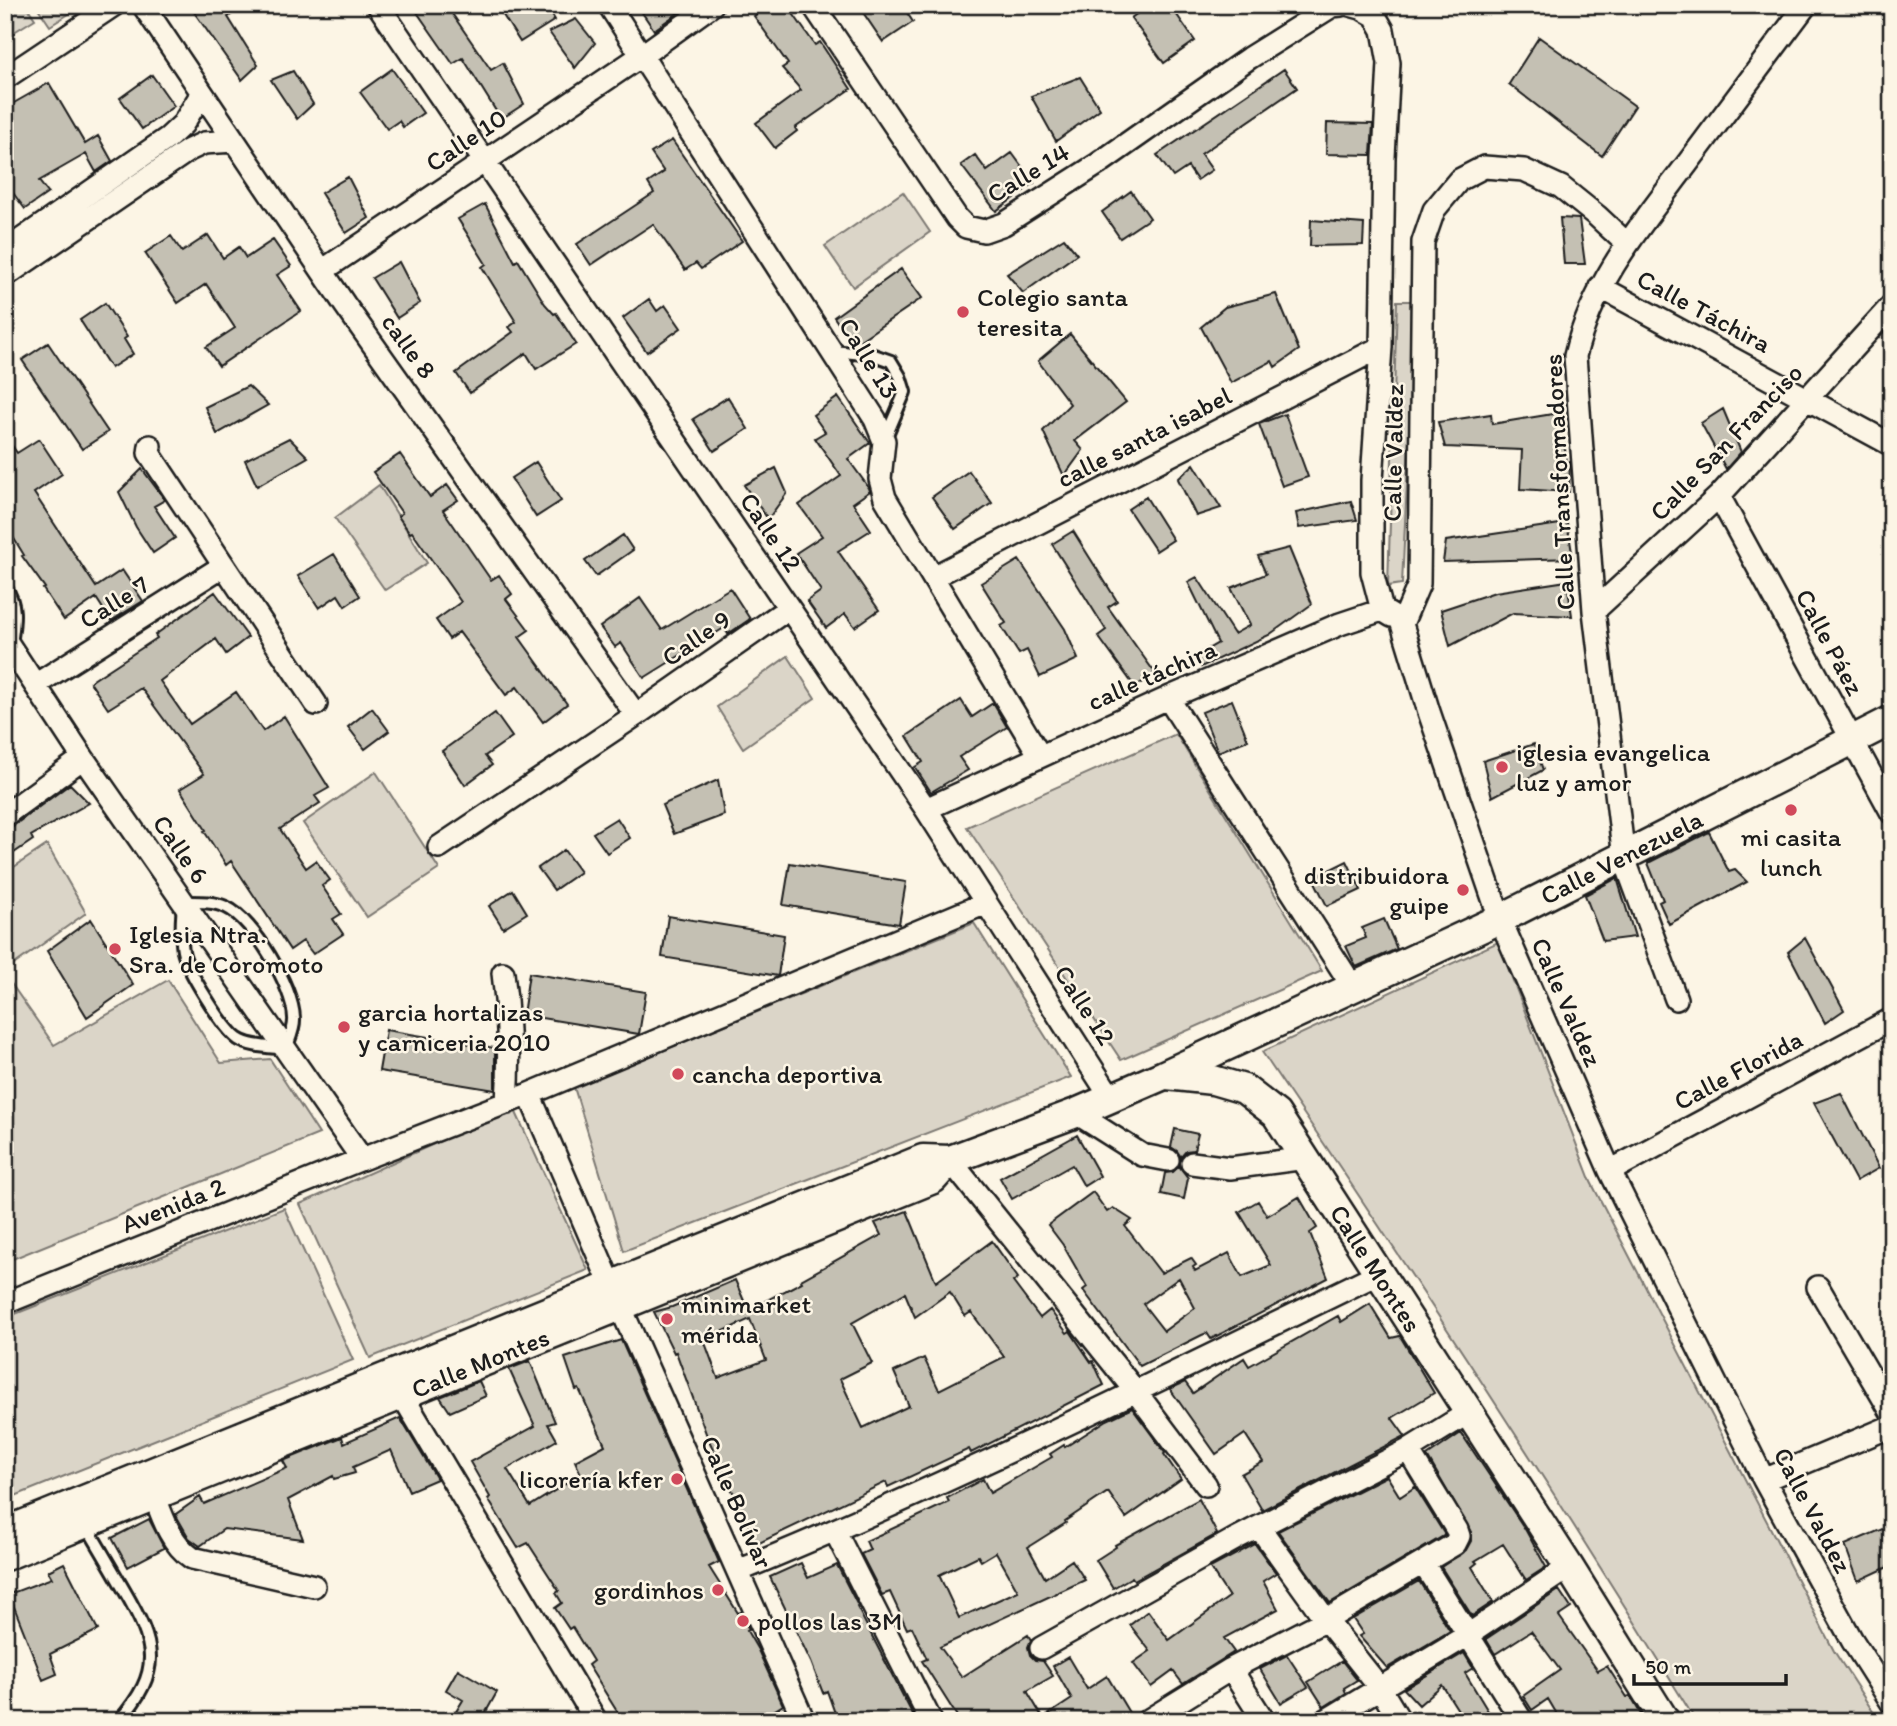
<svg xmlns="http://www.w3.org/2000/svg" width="1897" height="1726" viewBox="0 0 1897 1726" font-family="Itim,sans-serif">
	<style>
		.green { fill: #dbd5c8; stroke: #7c7872; stroke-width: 2 }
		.building { fill: #c4c0b3; stroke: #1c1c1c; stroke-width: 2; fill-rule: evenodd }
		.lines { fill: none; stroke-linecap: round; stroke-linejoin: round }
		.lane-casing { stroke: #1c1c1c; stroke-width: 16 }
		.street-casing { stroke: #1c1c1c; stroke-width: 26 }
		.secondary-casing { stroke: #1c1c1c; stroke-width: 33 }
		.lane { stroke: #fcf5e5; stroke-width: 10 }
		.street { stroke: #fcf5e5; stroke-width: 21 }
		.secondary { stroke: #fcf5e5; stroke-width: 28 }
		.poi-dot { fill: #d1495b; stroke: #fcf5e5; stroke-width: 2.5 }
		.labels { text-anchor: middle; stroke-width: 5; stroke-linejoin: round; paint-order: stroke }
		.street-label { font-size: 26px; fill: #1c1c1c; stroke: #fcf5e5 }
		.poi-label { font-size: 26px; fill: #1c1c1c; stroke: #fcf5e5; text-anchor: start }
	</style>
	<rect width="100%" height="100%" fill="#fcf5e5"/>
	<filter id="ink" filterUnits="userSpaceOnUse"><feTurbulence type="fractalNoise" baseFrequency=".0143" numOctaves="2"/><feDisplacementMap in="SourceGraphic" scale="14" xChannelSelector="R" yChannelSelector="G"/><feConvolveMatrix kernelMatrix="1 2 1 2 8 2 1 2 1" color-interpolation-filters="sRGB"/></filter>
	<g filter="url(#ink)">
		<path class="green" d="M5,5H26L35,19L6,37Z
			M36,5H83L50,26Z
			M903,192L930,232L853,287L825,246Z
			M1397,301H1416L1402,584L1388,586Z
			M379,485L427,563L385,590L335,518Z
			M788,656L815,698L743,748L717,707Z
			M1176,734L1322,971L1121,1060L967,827Z
			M376,772L439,869L367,917L303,823Z
			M47,845L86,913L5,971V873Z
			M974,923L1071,1077L624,1251L574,1087Z
			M1498,942L1591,1182L1834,1651L1879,1721H1696C1557,1495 1412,1272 1262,1052Z
			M5,975L54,1045L168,980L221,1063L270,1059L319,1134L5,1262Z
			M514,1108L588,1270L370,1358L300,1204Z
			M284,1208L353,1360L5,1500V1318Z"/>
		<path class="building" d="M189,5H246L228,17L258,65L242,80Z
			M412,5H446L491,70L503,63L524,104L501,119L463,58L453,64Z
			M512,5H546L555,20L520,42L501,12Z
			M637,5H689L654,30Z
			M768,5H787L815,45L820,42L851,89L795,128L797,131L775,148L756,123L801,90L782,68L788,64L754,16Z
			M858,5H902L913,22L883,42Z
			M1149,5H1170L1195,41L1164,63L1131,18Z
			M576,19L595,43L575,68L549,32Z
			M1539,37L1635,106L1602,156L1509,84Z
			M392,69L423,113L403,127L399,121L387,129L360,92Z
			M1284,69L1297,88L1201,154L1212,170L1197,180L1188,167L1173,177L1157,155Z
			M293,71L313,104L297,119L271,80Z
			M152,75L174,106L142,129L120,98Z
			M1080,77L1100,109L1056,141L1031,96Z
			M49,83L85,144L98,136L112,161L96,172L86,154L39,181L48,193L25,209L13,193L5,198V108Z
			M1327,123L1373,124L1371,155L1326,154Z
			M672,140L742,241L701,269L696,263L685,270L653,224L591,265L577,244L654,193L648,183L664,172L651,153Z
			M1012,153L1034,183L996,211L961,165L975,155L987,171Z
			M348,177L369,218L346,233L321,193Z
			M1131,191L1150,218L1120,238L1102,212Z
			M485,204L515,262L518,260L545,304L554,314L556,313L576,344L536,369L526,353L470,393L456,373L513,332L509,327L516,322L482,267L486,264L458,219Z
			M1560,218L1579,219L1585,264H1564Z
			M1311,220L1364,224L1363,245L1310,246Z
			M208,235L223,258L239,247L246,258L273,240L291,266L277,275L301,311L219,366L206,347L235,328L206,284L178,303L145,253L171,236L182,252Z
			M1064,238L1077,254L1023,293L1007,274Z
			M399,262L420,303L397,318L372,278Z
			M901,269L922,298L853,345L834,317Z
			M1276,294L1299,350L1275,367L1272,361L1231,383L1201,327L1225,307Z
			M649,299L657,311L665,305L681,328L647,352L623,318Z
			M105,303L127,337L124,339L133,354L111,368L80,320Z
			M1070,334L1126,402L1075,441L1083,450L1064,476L1043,431L1070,404L1038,361Z
			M48,343L108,432L82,449L22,360Z
			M248,386L268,405L217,434L205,407Z
			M728,397L748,429L714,451L693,419Z
			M838,397L870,443L848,459L869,488L870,491L853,503L871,530L838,551L879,610L855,627L845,614L826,628L807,601L821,591L796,553L822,536L799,505L841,476L815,438L825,432L813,415Z
			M1723,409L1741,452L1726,469L1701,423Z
			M1559,413L1567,462H1570L1569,492L1520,489L1522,450L1445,447L1438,422L1491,414L1492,424Z
			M1285,414L1308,477L1282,486L1259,424Z
			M5,435L17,453L39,439L62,474L34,493L96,587L122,570L143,601L111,621L96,598L64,620L43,589L45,588L22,556L24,555L5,524Z
			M289,438L308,457L257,486L245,460Z
			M400,454L430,497L447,485L458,500L443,510L491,580L499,575L512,594L506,599L529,630L519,637L567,704L543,722L517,687L506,695L459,632L449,639L436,620L461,602L412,532L410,533L398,516L402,513L373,472Z
			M536,462L561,501L536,517L511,478Z
			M1194,464L1221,508L1196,516L1178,479Z
			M776,468L787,493L768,519L744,485Z
			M142,469L165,500L154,506L175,538L153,553L136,527L119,492Z
			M969,471L992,503L955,529L932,497Z
			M1146,497L1173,540L1156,551L1128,509Z
			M1351,501L1357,520L1299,528L1296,513Z
			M1567,523L1573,558L1443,562L1446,541Z
			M1073,531L1117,601L1108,607L1155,673L1135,687L1098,636L1106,630L1052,544Z
			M623,535L633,550L596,576L585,561Z
			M1289,548L1312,604L1269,635L1201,667L1196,656L1218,643L1188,582L1197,577L1234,634L1250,625L1231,588L1266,574L1258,556Z
			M334,554L360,596L345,606L338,595L319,608L298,576Z
			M1019,560L1065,629L1078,659L1040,677L1027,650L1019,654L1001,626L1006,623L981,583Z
			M1567,581L1572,616L1513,613L1450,646L1441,610L1495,592Z
			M730,588L750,619L728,634L724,628L644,678L621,643L615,647L600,627L640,598L662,630Z
			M215,592L248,637L226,654L216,639L160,681L190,724L236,692L263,731L284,716L329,788L315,796L320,803L280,829L306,868L316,861L330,880L322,886L341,914L333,919L343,934L313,954L303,941L290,950L231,861L226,865L204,831L206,830L180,789L204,774L141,688L108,709L90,682L157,638L155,635Z
			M961,700L972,717L993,703L1007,727L959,757L968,770L931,792L915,767L923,762L907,736Z
			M1232,700L1248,740L1218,752L1202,712Z
			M372,708L389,731L365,749L348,727Z
			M495,713L512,737L485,756L492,765L465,785L442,751Z
			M1534,744L1543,770L1492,797L1483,761Z
			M718,780L724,815L674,834L662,805Z
			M70,784L89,803L31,836L33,840L5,859V828L13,826Z
			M617,818L630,838L607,853L593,833Z
			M1709,832L1729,872L1735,870L1747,882L1669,924L1659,902L1663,900L1648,863Z
			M564,850L580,872L554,890L538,868Z
			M1347,861L1361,890L1327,906L1313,878Z
			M790,863L906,882L899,924L783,905Z
			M1617,878L1635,937L1603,941L1585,895Z
			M513,890L527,913L503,928L489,906Z
			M668,916L784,935L778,976L662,957Z
			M91,919L133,985L87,1017L47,951Z
			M1384,919L1397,949L1356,967L1346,946L1366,938L1362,928Z
			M1805,938L1844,1010L1825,1023L1788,952Z
			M529,973L646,992L639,1034L523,1015Z
			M386,1030L495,1048V1090L379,1071Z
			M1841,1093L1879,1168L1856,1181L1814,1103Z
			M1175,1129L1198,1134L1194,1150L1186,1151L1181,1157L1177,1151L1171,1147Z
			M1077,1135L1100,1176L1084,1186L1072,1165L1012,1199L1000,1178Z
			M1179,1166L1188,1178L1184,1199L1161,1194L1165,1173L1173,1172Z
			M1093,1192L1107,1212L1113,1208L1132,1220L1125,1226L1161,1273L1191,1258L1196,1265L1193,1267L1195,1271L1229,1253L1242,1277L1271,1265L1239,1212L1258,1201L1267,1216L1299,1197L1317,1228L1310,1233L1328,1278L1211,1339L1207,1333L1202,1335L1140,1366L1083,1290L1087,1287L1063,1245L1048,1225ZM1179,1278L1195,1308L1164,1331L1143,1304Z
			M907,1211L936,1282L992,1241L1018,1278L1013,1282L1040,1318L1050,1310L1067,1333L1070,1331L1091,1362L1093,1361L1104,1385L971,1453L969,1449L888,1487L886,1482L757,1544L707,1436L676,1352L674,1353L654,1312L672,1307L735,1280L748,1310L802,1282L801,1280L881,1235L875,1223ZM950,1292L965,1316L971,1312L1004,1357L939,1390L924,1358L894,1372L909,1406L863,1428L840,1379L872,1363L852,1323L905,1293L915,1317ZM750,1319L766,1360L718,1378L704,1340Z
			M1370,1304L1391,1338L1400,1336L1434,1393L1392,1418L1405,1436L1262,1510L1241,1474L1263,1462L1245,1434L1216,1454L1170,1389L1185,1382L1193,1393L1244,1358L1249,1366L1338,1316L1341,1322Z
			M621,1340L719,1562L709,1567L738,1613L741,1612L749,1630L747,1631L758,1650L783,1705L757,1721H623L588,1665L593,1661L572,1627L569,1629L555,1608L562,1603L556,1593L559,1591L528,1543L518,1548L488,1499L490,1497L470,1462L535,1426L509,1369L530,1361L555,1422L548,1424L557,1440L507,1469L530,1506L581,1474L575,1461L605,1445L579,1389L576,1390L565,1358Z
			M479,1381L486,1396L450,1412L440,1397Z
			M1132,1408L1165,1453L1164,1454L1181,1479L1126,1518L1108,1492L1065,1521L1066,1523L1028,1547L1045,1578L1072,1560L1085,1580L940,1647L962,1677L1028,1635L1031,1640L1028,1647L1030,1655L1035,1660L1043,1661L1053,1676L1027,1691L1043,1718L1072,1699L1053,1666L1068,1657L1087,1689L1107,1676L1134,1721H960L922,1661L927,1659L912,1627L907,1629L890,1592L882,1595L861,1554L870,1550L866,1541L949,1502L947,1498L983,1479L990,1493L1052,1457L1050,1454L1064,1445L1065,1447L1107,1420ZM996,1552L1018,1591L959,1618L939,1575L978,1556L981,1561Z
			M400,1418L437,1479L409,1491L391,1450L353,1467L355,1473L334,1479L333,1476L288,1500L303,1539L224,1529L200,1546L189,1538L177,1517L176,1514L200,1497L204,1504L287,1468L283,1461L342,1437L344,1443Z
			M1461,1433L1525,1529L1546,1567L1526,1580L1503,1544L1475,1561L1477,1563L1472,1567L1493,1602L1472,1616L1441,1567L1466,1550L1471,1541V1532L1427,1456Z
			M1387,1476L1400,1497L1415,1487L1445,1535L1330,1603L1278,1531Z
			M1199,1499L1217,1534L1134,1580L1132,1577L1113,1588L1096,1560L1116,1547L1115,1545Z
			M149,1519L164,1548L128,1567L112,1538Z
			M1892,1525V1565L1858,1581L1845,1545Z
			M1255,1544L1276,1573L1263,1581L1278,1609L1224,1638L1234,1652L1231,1654L1183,1684L1173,1671L1151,1687L1133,1663L1150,1651L1130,1625L1148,1611L1169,1640L1229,1597L1210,1568Z
			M64,1563L98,1630L50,1654L57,1674L43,1680L9,1594L52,1578L48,1571Z
			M801,1563L808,1578L837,1565L858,1606L857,1607L916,1721H854L851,1713L837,1719L827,1691L823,1693L811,1662L770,1577Z
			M1419,1581L1450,1631L1387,1668L1359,1636L1363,1634L1353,1619Z
			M1559,1590L1571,1608L1559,1616L1598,1671L1607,1666L1627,1697L1630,1696L1645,1721H1561L1548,1699L1532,1710L1523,1696L1560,1670L1531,1631L1495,1654L1486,1639Z
			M1464,1653L1473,1668L1465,1673L1488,1711L1483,1715L1486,1721H1465L1442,1685L1419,1705L1404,1689Z
			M1287,1655L1308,1687L1281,1703L1260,1669Z
			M1342,1661L1357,1680L1344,1688L1346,1693L1324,1707L1308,1682Z
			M458,1669L497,1692L481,1721H464L454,1715L463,1700L446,1690Z"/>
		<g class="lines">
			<g class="lane-casing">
				<path id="lane" d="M832,351L874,355L891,361L900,376L905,392L885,439
					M5,586C18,605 14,623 11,644
					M183,902C197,902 213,901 226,907C254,920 293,987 294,1018C295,1028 289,1040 286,1049C271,1047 250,1047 238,1039C223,1028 186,969 183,951C180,935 182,918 183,902Z
					M86,1525C99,1547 112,1569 124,1590C156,1645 163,1670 119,1721"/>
			</g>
			<g class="street-casing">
				<path id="street" d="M143,5L345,305L636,715
					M378,5L926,809L1110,1096
					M609,5L875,419L884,441L880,479L885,498L1040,756
					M813,5L957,218L966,227L984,231L1004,224L1098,164L1249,58L1332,6L1341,5
					M1350,5L1361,8L1375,16L1383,30L1389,63L1384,157L1381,347L1372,480V572L1382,610
					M5,78L114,5
					M1627,244L1597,216L1561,187L1524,170L1484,167L1459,180L1434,210L1423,242L1419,584L1402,624L1429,712L1500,919L1610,1171L1764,1480L1852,1640L1892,1703
					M5,251L168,138L183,124L202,93
					M322,271L641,56L712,5
					M5,276L189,150L204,143L234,141
					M1600,287L1892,445
					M150,446L149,453L316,704
					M1719,496L1892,813
					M933,577L1381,347
					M1594,611L1719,496L1892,305
					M5,639L83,758L362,1159
					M35,685L223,566
					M1168,698L1353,987
					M926,809L1168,698L1340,624L1382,610L1392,616
					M5,815L83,758
					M439,847L636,715L789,608
					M503,973C509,1017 510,1058 507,1103
					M1676,999L1624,858L1594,611L1575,356C1593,281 1641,225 1687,164C1727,111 1766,58 1806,5
					M529,1094L620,1306L804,1721
					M1076,1113L1142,1155L1168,1160
					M950,1160L1136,1392L1206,1485
					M1192,1163L1230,1168L1306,1158
					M1610,1171L1892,1019
					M1818,1287L1892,1413
					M5,1303L362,1159L529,1094L986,903
					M402,1395L596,1721
					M1764,1480L1892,1426
					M155,1497C163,1519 172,1545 192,1558L314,1586
					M1259,1527L1326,1620L1380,1688L1400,1721
					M835,1531L931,1721
					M1423,1563L1522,1721
					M738,1571C955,1482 1166,1377 1377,1274
					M1041,1648L1237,1538L1408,1450L1468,1413
					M1231,1669L1264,1721
					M1147,1721L1231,1669L1326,1620L1455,1544L1459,1536L1457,1530L1408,1450
					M1325,1721L1468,1635L1569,1567"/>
			</g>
			<g class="secondary-casing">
				<g id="secondary">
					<path id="s1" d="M1167,1075L1213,1080L1244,1089L1276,1114L1569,1567L1665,1721"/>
					<path id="s2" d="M5,1532L923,1159L950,1160L1076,1113L1164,1075L1500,919L1892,720"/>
					<path id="s3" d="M5,1556L933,1179L950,1160"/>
				</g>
			</g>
			<use href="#lane" class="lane"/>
			<use href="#street" class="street"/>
			<use href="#secondary" class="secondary"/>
		</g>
	</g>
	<g class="poi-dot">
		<circle cx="963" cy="312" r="7"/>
		<circle cx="1502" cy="767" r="7"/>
		<circle cx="1791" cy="810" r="7"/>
		<circle cx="1463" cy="890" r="7"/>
		<circle cx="115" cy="949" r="7"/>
		<circle cx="344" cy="1027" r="7"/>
		<circle cx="678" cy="1074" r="7"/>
		<circle cx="667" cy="1319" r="7"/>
		<circle cx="677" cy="1479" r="7"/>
		<circle cx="718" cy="1590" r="7"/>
		<circle cx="743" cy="1621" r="7"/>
	</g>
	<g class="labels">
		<g class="street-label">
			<text transform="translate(466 140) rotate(-34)" y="9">Calle 10</text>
			<text transform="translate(1028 173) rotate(-31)" y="9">Calle 14</text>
			<text transform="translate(1704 311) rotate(28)" y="9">Calle Táchira</text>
			<text transform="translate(409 346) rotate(54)" y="9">calle 8</text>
			<text transform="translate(869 358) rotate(58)" y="9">Calle 13</text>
			<text transform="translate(1144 437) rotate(-27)" y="9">calle santa isabel</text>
			<text transform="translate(1726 442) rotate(-46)" y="9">Calle San Franciso</text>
			<text transform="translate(1393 453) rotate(-89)" y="9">Calle Valdez</text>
			<text transform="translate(1559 482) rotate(-93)" y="9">Calle Transformadores</text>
			<text transform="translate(771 532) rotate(56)" y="9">Calle 12</text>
			<text transform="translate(114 602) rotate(-32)" y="9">Calle 7</text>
			<text transform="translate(696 638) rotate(-35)" y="9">Calle 9</text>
			<text transform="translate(1830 642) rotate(62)" y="9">Calle Páez</text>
			<text transform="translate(1152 675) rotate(-24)" y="9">calle táchira</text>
			<text transform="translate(181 849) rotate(55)" y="9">Calle 6</text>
			<text dy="9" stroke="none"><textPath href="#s2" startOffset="1755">Calle Venezuela</textPath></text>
			<text transform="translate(1567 1002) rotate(66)" y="9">Calle Valdez</text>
			<text transform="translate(1085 1005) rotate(57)" y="9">Calle 12</text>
			<text transform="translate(1738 1070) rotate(-28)" y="9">Calle Florida</text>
			<text transform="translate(173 1205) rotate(-22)" y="9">Avenida 2</text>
			<text dy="9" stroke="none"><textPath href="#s1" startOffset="303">Calle Montes</textPath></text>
			<text dy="9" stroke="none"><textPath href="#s3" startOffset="513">Calle Montes</textPath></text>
			<text transform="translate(737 1502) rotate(66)" y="9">Calle Bolívar</text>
			<text transform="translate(1813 1510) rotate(62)" y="9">Calle Valdez</text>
		</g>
		<g class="poi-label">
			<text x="977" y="306">Colegio santa<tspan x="977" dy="30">teresita</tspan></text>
			<text x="1516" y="761">iglesia evangelica<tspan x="1516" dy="30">luz y amor</tspan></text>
			<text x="1791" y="846" text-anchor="middle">mi casita<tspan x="1791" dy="30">lunch</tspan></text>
			<text x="1449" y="884" text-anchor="end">distribuidora<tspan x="1449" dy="30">guipe</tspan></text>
			<text x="129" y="943">Iglesia Ntra.<tspan x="129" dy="30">Sra. de Coromoto</tspan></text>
			<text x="358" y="1021">garcia hortalizas<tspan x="358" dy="30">y carniceria 2010</tspan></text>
			<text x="692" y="1083">cancha deportiva</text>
			<text x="681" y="1313">minimarket<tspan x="681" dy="30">mérida</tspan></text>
			<text x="663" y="1488" text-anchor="end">licorería kfer</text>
			<text x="704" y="1599" text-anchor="end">gordinhos</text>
			<text x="757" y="1630">pollos las 3M</text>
		</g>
	</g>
	<rect width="1897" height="1726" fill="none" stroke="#fcf5e5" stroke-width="28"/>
	<rect x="14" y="14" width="1869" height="1698" fill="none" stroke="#1c1c1c" stroke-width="2.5" filter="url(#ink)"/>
	<path d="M1634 1674v10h152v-10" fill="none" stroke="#1c1c1c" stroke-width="3.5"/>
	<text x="1645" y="1674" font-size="21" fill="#1c1c1c" stroke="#fcf5e5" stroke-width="5" paint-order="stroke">50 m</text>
</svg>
